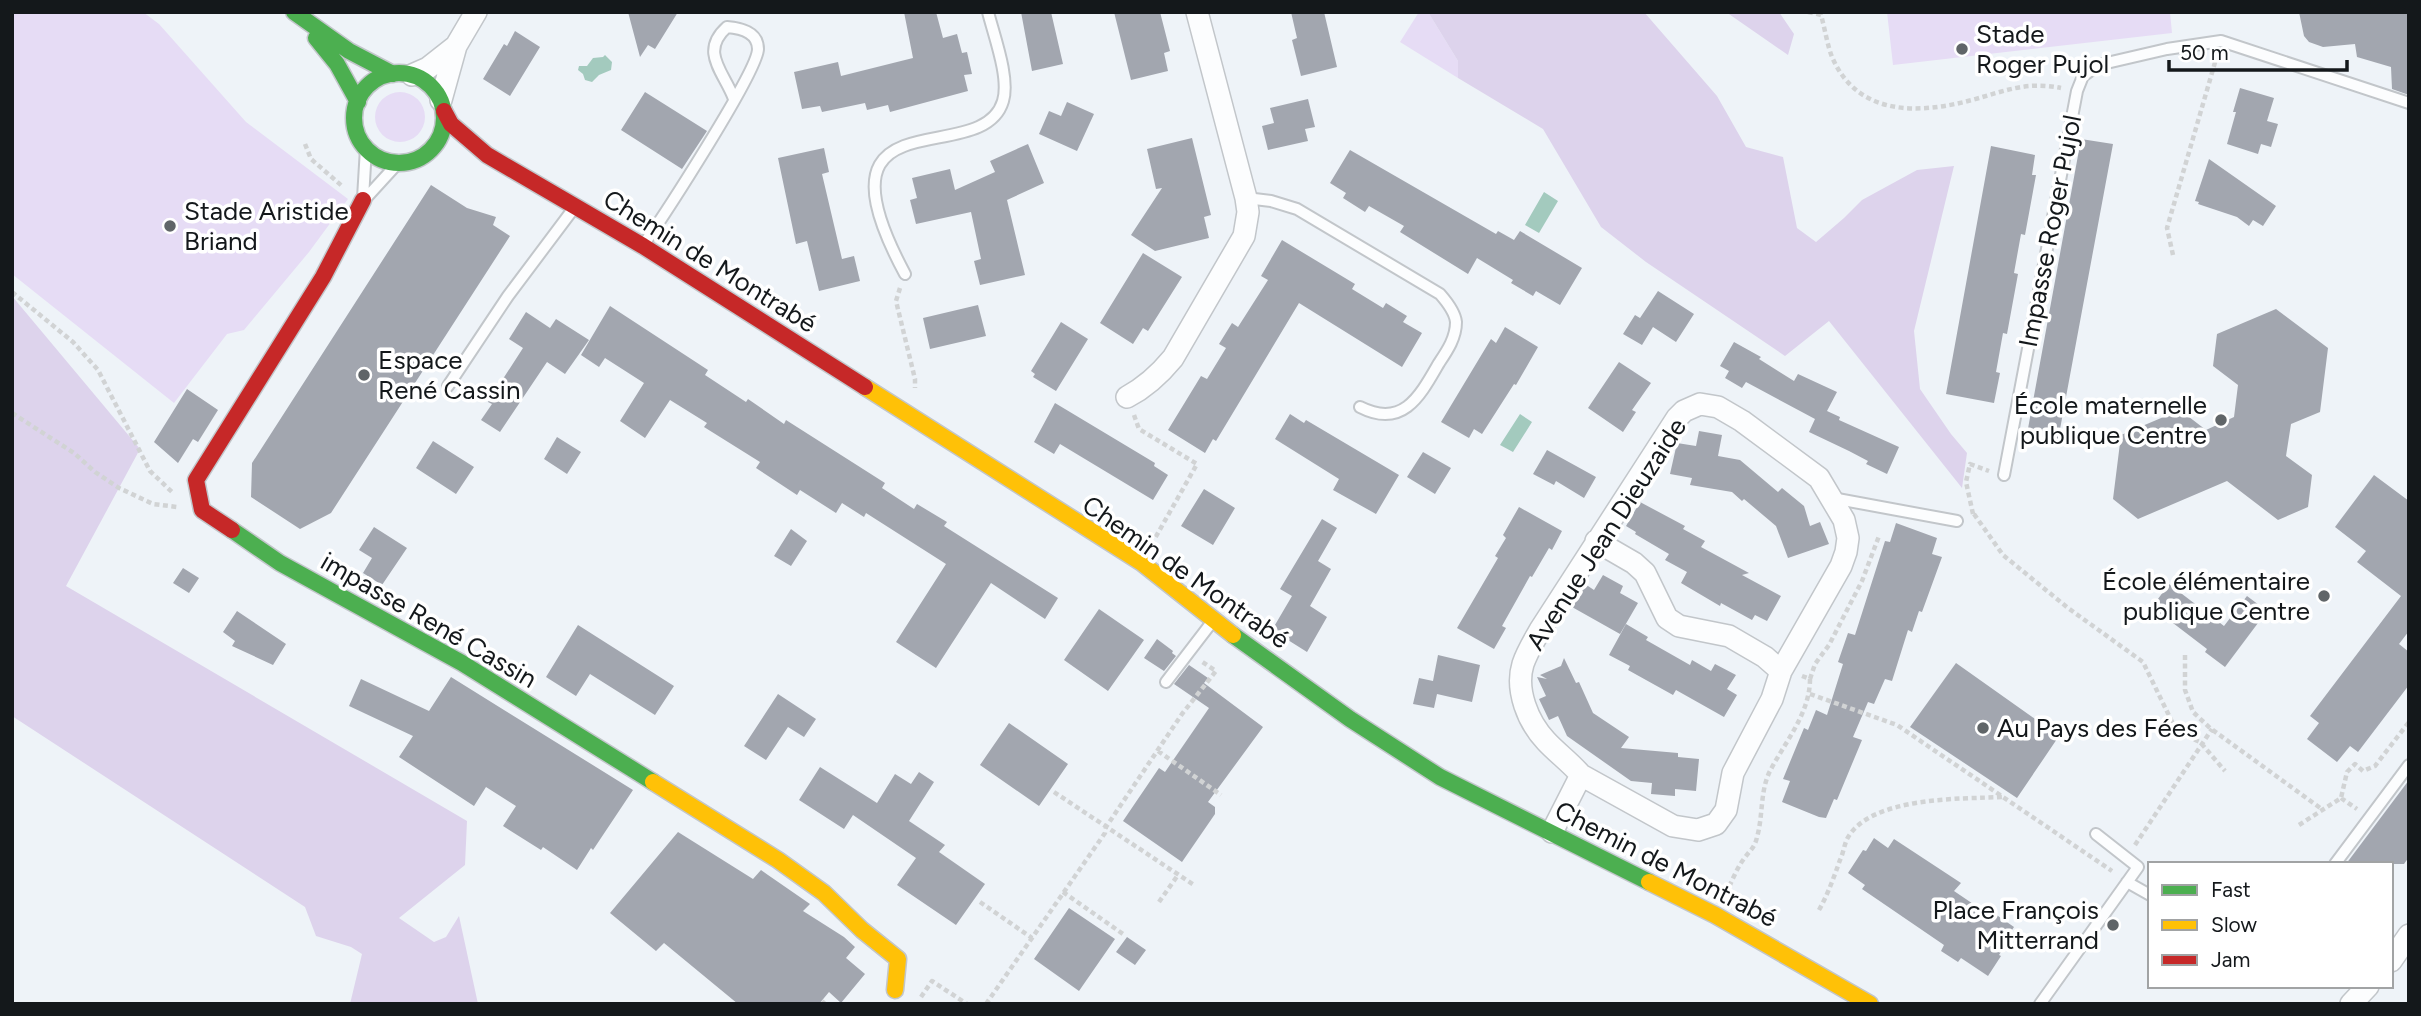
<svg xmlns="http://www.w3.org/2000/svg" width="2421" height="1016" viewBox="0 0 2421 1016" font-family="Figtree,sans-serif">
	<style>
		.green { fill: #e6dcf5 }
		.forest { fill: #ddd3ec }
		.water { fill: #a3cabe }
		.building { fill: #a2a6af }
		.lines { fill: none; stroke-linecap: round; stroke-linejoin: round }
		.lane-casing { stroke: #c2c6ca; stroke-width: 14 }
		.street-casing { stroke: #c2c6ca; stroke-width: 24 }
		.fast-casing { stroke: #c2c6ca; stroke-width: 19 }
		.slow-casing { stroke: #c2c6ca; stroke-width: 19 }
		.jam-casing { stroke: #c2c6ca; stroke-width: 19 }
		.path { stroke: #d1d3d4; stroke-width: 4.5; stroke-dasharray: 5 3.5; stroke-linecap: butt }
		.lane { stroke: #fcfdfe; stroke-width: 10 }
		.street { stroke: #fcfdfe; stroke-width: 21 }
		.fast { stroke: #4caf50; stroke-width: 16 }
		.slow { stroke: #ffc107; stroke-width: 16 }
		.jam { stroke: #c62828; stroke-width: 16 }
		.poi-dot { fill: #606568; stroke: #fff; stroke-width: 2.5 }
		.labels { text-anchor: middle; stroke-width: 7; stroke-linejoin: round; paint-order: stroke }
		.poi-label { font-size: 26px; fill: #14181b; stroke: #fff; text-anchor: start }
		.street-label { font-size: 26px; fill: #14181b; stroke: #fff }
	</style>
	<rect width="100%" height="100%" fill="#eef3f8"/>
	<path class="green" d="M12,12H143L159,24L246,122L348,199L309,252L244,330L227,334L174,403L12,274Z
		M1419,12H1428L1458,61V78L1400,42Z
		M1887,12H2170L2172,33L1893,65Z
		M375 117a25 25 0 1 1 50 0a25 25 0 1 1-50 0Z"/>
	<path class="forest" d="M1428,12H1644L1717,96L1746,147L1783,157L1797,228L1816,242L1844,218L1862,200L1917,170L1954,166L1914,331L1920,389L1951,434L1967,453L1962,488L1829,321L1785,356L1646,262L1601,227L1543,129L1458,78V61Z
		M1726,12H1779L1794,34L1788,55Z
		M12,296L140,449L66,586L467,821L465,865L399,918L434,942L446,937L459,916L478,1004H350L362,954L351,947L316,936L305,907L12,716Z"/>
	<path class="water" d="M605,55L612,62L611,70L599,75L592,82L585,80L583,74L578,70L579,66H587L593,58L603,57Z
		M1544,192L1558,201L1539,233L1525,225Z
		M1520,414L1532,422L1513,452L1500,445Z"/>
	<path class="building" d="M628,12H678L655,49L648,45L640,57Z
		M904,12H936L943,38L957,34L962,53L967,52L972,74L964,75L968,91L890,112L888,105L867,110L865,103L822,112L820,106L802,109L794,72L838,62L841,76L913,58Z
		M1021,12H1051L1063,64L1032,71Z
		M1114,12H1160L1170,51L1164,53L1168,71L1131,80Z
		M1291,12H1324L1337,67L1301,76L1292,40L1297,38Z
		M2299,12H2409V95L2392,89L2391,67L2357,57L2355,44L2323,47L2309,42L2304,36Z
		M515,31L540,47L510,96L483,79L504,44L507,46Z
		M2240,88L2274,98L2267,121L2278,124L2271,147L2261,144L2258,154L2227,144L2236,112H2233Z
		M645,92L707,131L682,169L621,130Z
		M1308,99L1315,127L1305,129L1308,141L1268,150L1262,126L1274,123L1270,108Z
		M1067,102L1094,114L1077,151L1039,134L1049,111L1061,116Z
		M1192,138L1211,215L1204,217L1209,238L1155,251L1131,235L1162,188L1156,189L1147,149Z
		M2081,139L2113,144L2058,440L2027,434Z
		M1028,144L1044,183L1007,200L1025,275L980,285L974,261L981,259L971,212L916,224L910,200L917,198L912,178L950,169L955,190L995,172L990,161Z
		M1991,146L2035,155L2032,175H2036L2025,235L2021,234L2014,273L2018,274L2007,334L2003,333L1996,372L2000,373L1994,403L1946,394Z
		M824,148L829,172L822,174L842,259L854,256L860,281L819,291L807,241L796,244L778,158Z
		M1350,150L1496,234L1498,231L1514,240L1520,231L1582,268L1560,305L1536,291L1533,296L1511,283L1513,280L1477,258L1468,274L1400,232L1404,226L1369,206L1365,212L1343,198L1346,193L1330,183Z
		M2209,159L2276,206L2263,226L2253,220L2249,226L2237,217L2198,204L2199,202L2195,201Z
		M431,185L467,208L496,217L493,225L510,236L331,513L300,529L251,497L252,463Z
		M1282,240L1355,284L1352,289L1383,308L1386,303L1407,316L1403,322L1422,333L1402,367L1299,303L1216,441L1213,439L1205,453L1168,430L1201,376L1207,379L1226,348L1219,344L1232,323L1238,327L1268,280L1261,276Z
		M1143,253L1182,277L1148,331L1143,328L1133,344L1100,323Z
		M1658,291L1694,314L1676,342L1653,327L1642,345L1623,334L1635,315L1640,318Z
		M978,305L986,336L930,349L923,318Z
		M610,306L708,370L705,375L746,402L748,399L784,424L786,420L885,483L882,488L914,509L917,504L947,522L944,526L1058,598L1045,619L991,583L936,668L896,642L946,564L866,513L864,517L842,503L836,513L800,490L797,495L756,468L760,462L704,427L707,423L670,400L645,438L620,421L644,383L605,358L599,367L581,355Z
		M2276,309L2328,348L2320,412L2291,424L2286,456L2312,475L2308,507L2278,520L2227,481L2138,519L2113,499L2121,435L2180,410L2206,430L2234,417L2238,385L2213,366L2217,334Z
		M526,312L550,328L556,319L589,340L565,374L547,362L500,432L481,420L492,404L488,402L523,348L509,339Z
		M1061,322L1088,339L1056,391L1033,377L1035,374L1031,371Z
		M1505,327L1538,347L1516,385L1514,384L1482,434L1474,429L1469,438L1441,422L1491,339L1496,343Z
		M1734,342L1761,357L1759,359L1794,381L1798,374L1837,392L1827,411L1840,417L1839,420L1899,447L1887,474L1866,464L1868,461L1849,451L1809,432L1815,419L1746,382L1742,388L1725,378L1729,371L1720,366Z
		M1619,362L1651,383L1632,410L1636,412L1623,432L1588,408Z
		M187,389L218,410L198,442L193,439L178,463L154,442Z
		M1055,403L1155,463L1154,466L1168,475L1153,500L1060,444L1054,454L1034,442Z
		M1290,414L1304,423L1306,420L1399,475L1376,514L1333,490L1339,479L1275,439Z
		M1699,431L1722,435L1718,456L1740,460L1778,492L1782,488L1804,506L1810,526L1820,522L1829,544L1788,558L1776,526L1744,499L1742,501L1732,492L1690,485L1692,478L1670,474L1677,443L1696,446Z
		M557,437L581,452L567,474L544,459Z
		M433,441L474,467L456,494L416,468Z
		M1547,450L1596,477L1584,498L1556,481L1554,485L1533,474Z
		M1423,452L1451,468L1435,494L1407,477Z
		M2374,475L2409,501V631L2399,644L2409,652V685L2358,752L2350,746L2337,762L2307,739L2319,723L2310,716L2401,596L2357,562L2366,551L2335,527Z
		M1204,489L1235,508L1213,545L1181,526Z
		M1640,502L1685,526L1683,529L1705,541L1701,547L1749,573L1742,575L1781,596L1767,621L1755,615L1752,620L1721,603L1720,606L1681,583L1687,572L1665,560L1669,554L1635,534L1636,532L1626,526Z
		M1519,507L1562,531L1552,550L1549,548L1532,577L1530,576L1502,626L1506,628L1494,649L1457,628L1498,558L1495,556L1506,538L1503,535Z
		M1322,519L1337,528L1318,561L1331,569L1310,606L1327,617L1307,652L1272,630L1292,596L1280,589Z
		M1896,523L1937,538L1932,554L1942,557L1922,612L1919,611L1912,632L1908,630L1892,681L1885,679L1874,704L1868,702L1853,737L1862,740L1837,800L1834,799L1826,818L1819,817L1782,802L1790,781L1783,779L1804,728L1808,730L1816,710L1827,715L1843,664L1838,662L1848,633L1855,635L1885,541L1890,542Z
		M374,527L407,548L382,585L363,573L372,558L359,550Z
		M791,529L807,541L791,566L774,556Z
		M183,568L199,578L189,593L173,583Z
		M1603,575L1623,586L1620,593L1638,603L1620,634L1572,607L1585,584L1594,590Z
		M2169,584L2224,626L2247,596L2267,611L2225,667L2205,652L2207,649L2152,607Z
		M1099,609L1144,640L1108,691L1064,660Z
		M237,611L286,644L273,665L232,646L235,641L223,632Z
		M1626,624L1648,637L1646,640L1690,665L1692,660L1711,671L1715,664L1736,675L1727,689L1737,695L1724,717L1676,690L1673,695L1628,670L1630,666L1609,655Z
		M578,625L674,686L655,715L590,674L576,696L546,677Z
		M1157,639L1173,651L1172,653L1176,656L1164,671L1144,658Z
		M1438,655L1480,665L1472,702L1437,694L1434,708L1413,704L1419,678L1433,681Z
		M1564,658L1576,683L1579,682L1593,713L1629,737L1621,748L1678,753V757L1699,759L1696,791L1675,789V796L1651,794L1652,783L1631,781L1567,736L1558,716L1549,720L1539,699L1546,696L1537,677L1547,679L1540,675L1561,666Z
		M1956,663L2059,736L2017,798L1910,727Z
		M1189,665L1208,678L1204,683L1263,727L1208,802L1215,807V814L1182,862L1123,821L1159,768L1165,772L1209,708L1174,684Z
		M451,677L633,790L593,850L591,848L577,870L543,847L541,850L503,826L516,806L486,787L474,806L399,757L413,736L349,706L361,679L429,711Z
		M778,694L816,719L804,737L788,727L766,760L744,746Z
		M1009,723L1068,764L1039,806L980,765Z
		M820,767L877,803L895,774L911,784L919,772L934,782L909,821L945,845L939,852L985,884L956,925L897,885L916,858L853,815L844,829L799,800Z
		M2409,780V857L2404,864H2346Z
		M678,832L753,879L761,870L768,875L810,904L803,911L844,937L855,947L846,958L865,974L841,1003L829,992L819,1004H738L664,943L656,951L610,913Z
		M1874,838L1888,848L1894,839L1961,883L1954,891L1985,912L1988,909L2014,927L2010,933L2012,935L1999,955L2001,956L1988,976L1961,958L1958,962L1941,951L1944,945L1862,889L1865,885L1848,873L1863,850L1866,851Z
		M1069,908L1115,939L1079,991L1034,959Z
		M1127,937L1146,950L1135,965L1116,952Z"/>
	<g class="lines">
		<g class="lane-casing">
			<path id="lane" d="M363,198L366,148
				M366,198L398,163
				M1246,198L1271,201L1297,209L1440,294C1447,302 1455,312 1456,322C1456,338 1447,351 1439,363C1420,396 1403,429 1360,407
				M644,244C663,217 758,71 758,49C758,32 740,28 727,27C699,52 724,72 734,99
				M905,274C805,88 982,172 1003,101C1010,78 994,36 988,12
				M448,386L508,296L574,208
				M2004,475L2077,91L2083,76L2098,65L2167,49L2221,41L2409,103
				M1832,498L1957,521
				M1166,682L1212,622
				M2335,864L2409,765
				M2127,882L2150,895
				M2040,1004L2138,867L2096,834"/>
		</g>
		<g class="street-casing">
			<path id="street" d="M412,75L428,68L456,46
				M441,100L456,46L476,12
				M1127,397C1146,387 1159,375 1173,358L1244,236L1248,212L1246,198L1197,12
				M1596,541L1634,563L1645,573L1667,618L1679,626L1729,636L1765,657L1781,671
				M1552,832L1581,775L1673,826L1698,830L1716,824L1726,810L1733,773L1772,699L1781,671L1841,566L1846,552L1848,538L1844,520L1819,478L1742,421L1718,407L1700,404L1684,411L1677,418L1540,630C1534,641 1527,652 1523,664C1515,690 1528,722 1546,741C1557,753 1570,762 1581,775
				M2391,961L2409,935
				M2351,1004L2368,986"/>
		</g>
		<g class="fast-casing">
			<path id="fast" d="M294,12L349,51L393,74
				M316,38L337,64L358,102
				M354 118a45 45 0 1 1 90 0a45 45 0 1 1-90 0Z
				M232,530L280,563L462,663L653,782
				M1233,635L1350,719L1440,777L1649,882"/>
		</g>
		<g class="slow-casing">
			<path id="slow" d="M865,387L1142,563L1233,635
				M653,782L778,860L824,893L862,930L898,959L895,990
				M1649,882L1715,915L1870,1004"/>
		</g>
		<g class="jam-casing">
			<path id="jam" d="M444,111L451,124L487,155L643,246L865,387
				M232,530L202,510L196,480L323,277L363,200"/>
		</g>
		<path class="path" d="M1808,12L1821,15C1825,29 1827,44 1832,57C1858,117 1919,114 1972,100C2005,91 2026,81 2061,88
			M305,144L311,159L342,186
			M2173,255L2167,228L2216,59
			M900,288L896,301L915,379V388
			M12,292L73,342L98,370L150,471L172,492
			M12,413L74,453L95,472L119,488L153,504L177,507
			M1134,415L1139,429L1197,464L1154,540
			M1973,514L1966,482L1970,464L1989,471
			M1974,514L2003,555L2068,608L2143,662L2177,732L2200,742L2225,771
			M2185,655V690L2193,712L2210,728L2323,810
			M1810,679L1815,664L1829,645L1862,581L1879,536
			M1810,694L1897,725L2112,871
			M1158,751L1221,795
			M1054,792L1194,885
			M2341,798L2357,809
			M2299,825L2341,798L2347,772L2355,764L2363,771L2375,766L2409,722
			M2135,845L2212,729
			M1063,892L1123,934
			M1726,894C1731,883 1736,870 1743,860C1749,851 1755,848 1757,837C1763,817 1760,793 1769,773C1784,743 1810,714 1810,679L1802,676
			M980,902L1032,938
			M1159,902L1178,875
			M1819,910C1828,894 1834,877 1840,860C1843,854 1844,846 1847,839C1870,796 1961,799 2003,797
			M921,997L932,981L967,1004
			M822,1001L825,1004
			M986,1004L1105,833L1106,827L1182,714L1216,671L1201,661"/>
		<use href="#lane" class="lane"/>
		<use href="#street" class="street"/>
		<use href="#fast" class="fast"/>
		<use href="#slow" class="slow"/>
		<use href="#jam" class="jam"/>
	</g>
	<g class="poi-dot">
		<circle cx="1962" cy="49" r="7"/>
		<circle cx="170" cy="226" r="7"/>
		<circle cx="364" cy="375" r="7"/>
		<circle cx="2221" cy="420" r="7"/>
		<circle cx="2324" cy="596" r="7"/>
		<circle cx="1983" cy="728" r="7"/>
		<circle cx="2113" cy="925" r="7"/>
	</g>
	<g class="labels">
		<g class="poi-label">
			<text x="1976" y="43">Stade<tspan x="1976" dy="30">Roger Pujol</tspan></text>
			<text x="184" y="220">Stade Aristide<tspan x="184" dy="30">Briand</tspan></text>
			<text x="378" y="369">Espace<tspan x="378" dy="30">René Cassin</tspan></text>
			<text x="2207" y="414" text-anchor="end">École maternelle<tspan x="2207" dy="30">publique Centre</tspan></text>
			<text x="2310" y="590" text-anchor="end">École élémentaire<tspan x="2310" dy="30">publique Centre</tspan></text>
			<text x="1997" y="737">Au Pays des Fées</text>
			<text x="2099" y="919" text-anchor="end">Place François<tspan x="2099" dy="30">Mitterrand</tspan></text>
		</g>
		<g class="street-label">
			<text transform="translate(2050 231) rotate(-79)" y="9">Impasse Roger Pujol</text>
			<text transform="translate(710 261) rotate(32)" y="9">Chemin de Montrabé</text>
			<text transform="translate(1606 534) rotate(-57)" y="9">Avenue Jean Dieuzaide</text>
			<text transform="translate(1186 572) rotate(35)" y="9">Chemin de Montrabé</text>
			<text transform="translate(429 620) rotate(30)" y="9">impasse René Cassin</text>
			<text transform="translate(1666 864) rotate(27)" y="9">Chemin de Montrabé</text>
		</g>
	</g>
	<rect width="2421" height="1016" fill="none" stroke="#14181b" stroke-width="28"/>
	<rect x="2148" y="862" width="245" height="126" fill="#ffffff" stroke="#a1a3a4" stroke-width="2"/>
	<rect x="2162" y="885" width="35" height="10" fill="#4caf50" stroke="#a1a3a4" stroke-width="2"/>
	<text x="2211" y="897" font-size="21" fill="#14181b">Fast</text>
	<rect x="2162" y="920" width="35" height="10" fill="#ffc107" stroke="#a1a3a4" stroke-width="2"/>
	<text x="2211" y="932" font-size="21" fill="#14181b">Slow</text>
	<rect x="2162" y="955" width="35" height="10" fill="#c62828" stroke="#a1a3a4" stroke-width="2"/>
	<text x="2211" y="967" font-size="21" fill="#14181b">Jam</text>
	<path d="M2169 60v10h178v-10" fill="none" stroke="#14181b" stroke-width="3.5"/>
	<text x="2180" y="60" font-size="21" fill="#14181b" stroke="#ffffff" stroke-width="5" paint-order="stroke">50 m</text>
</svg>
